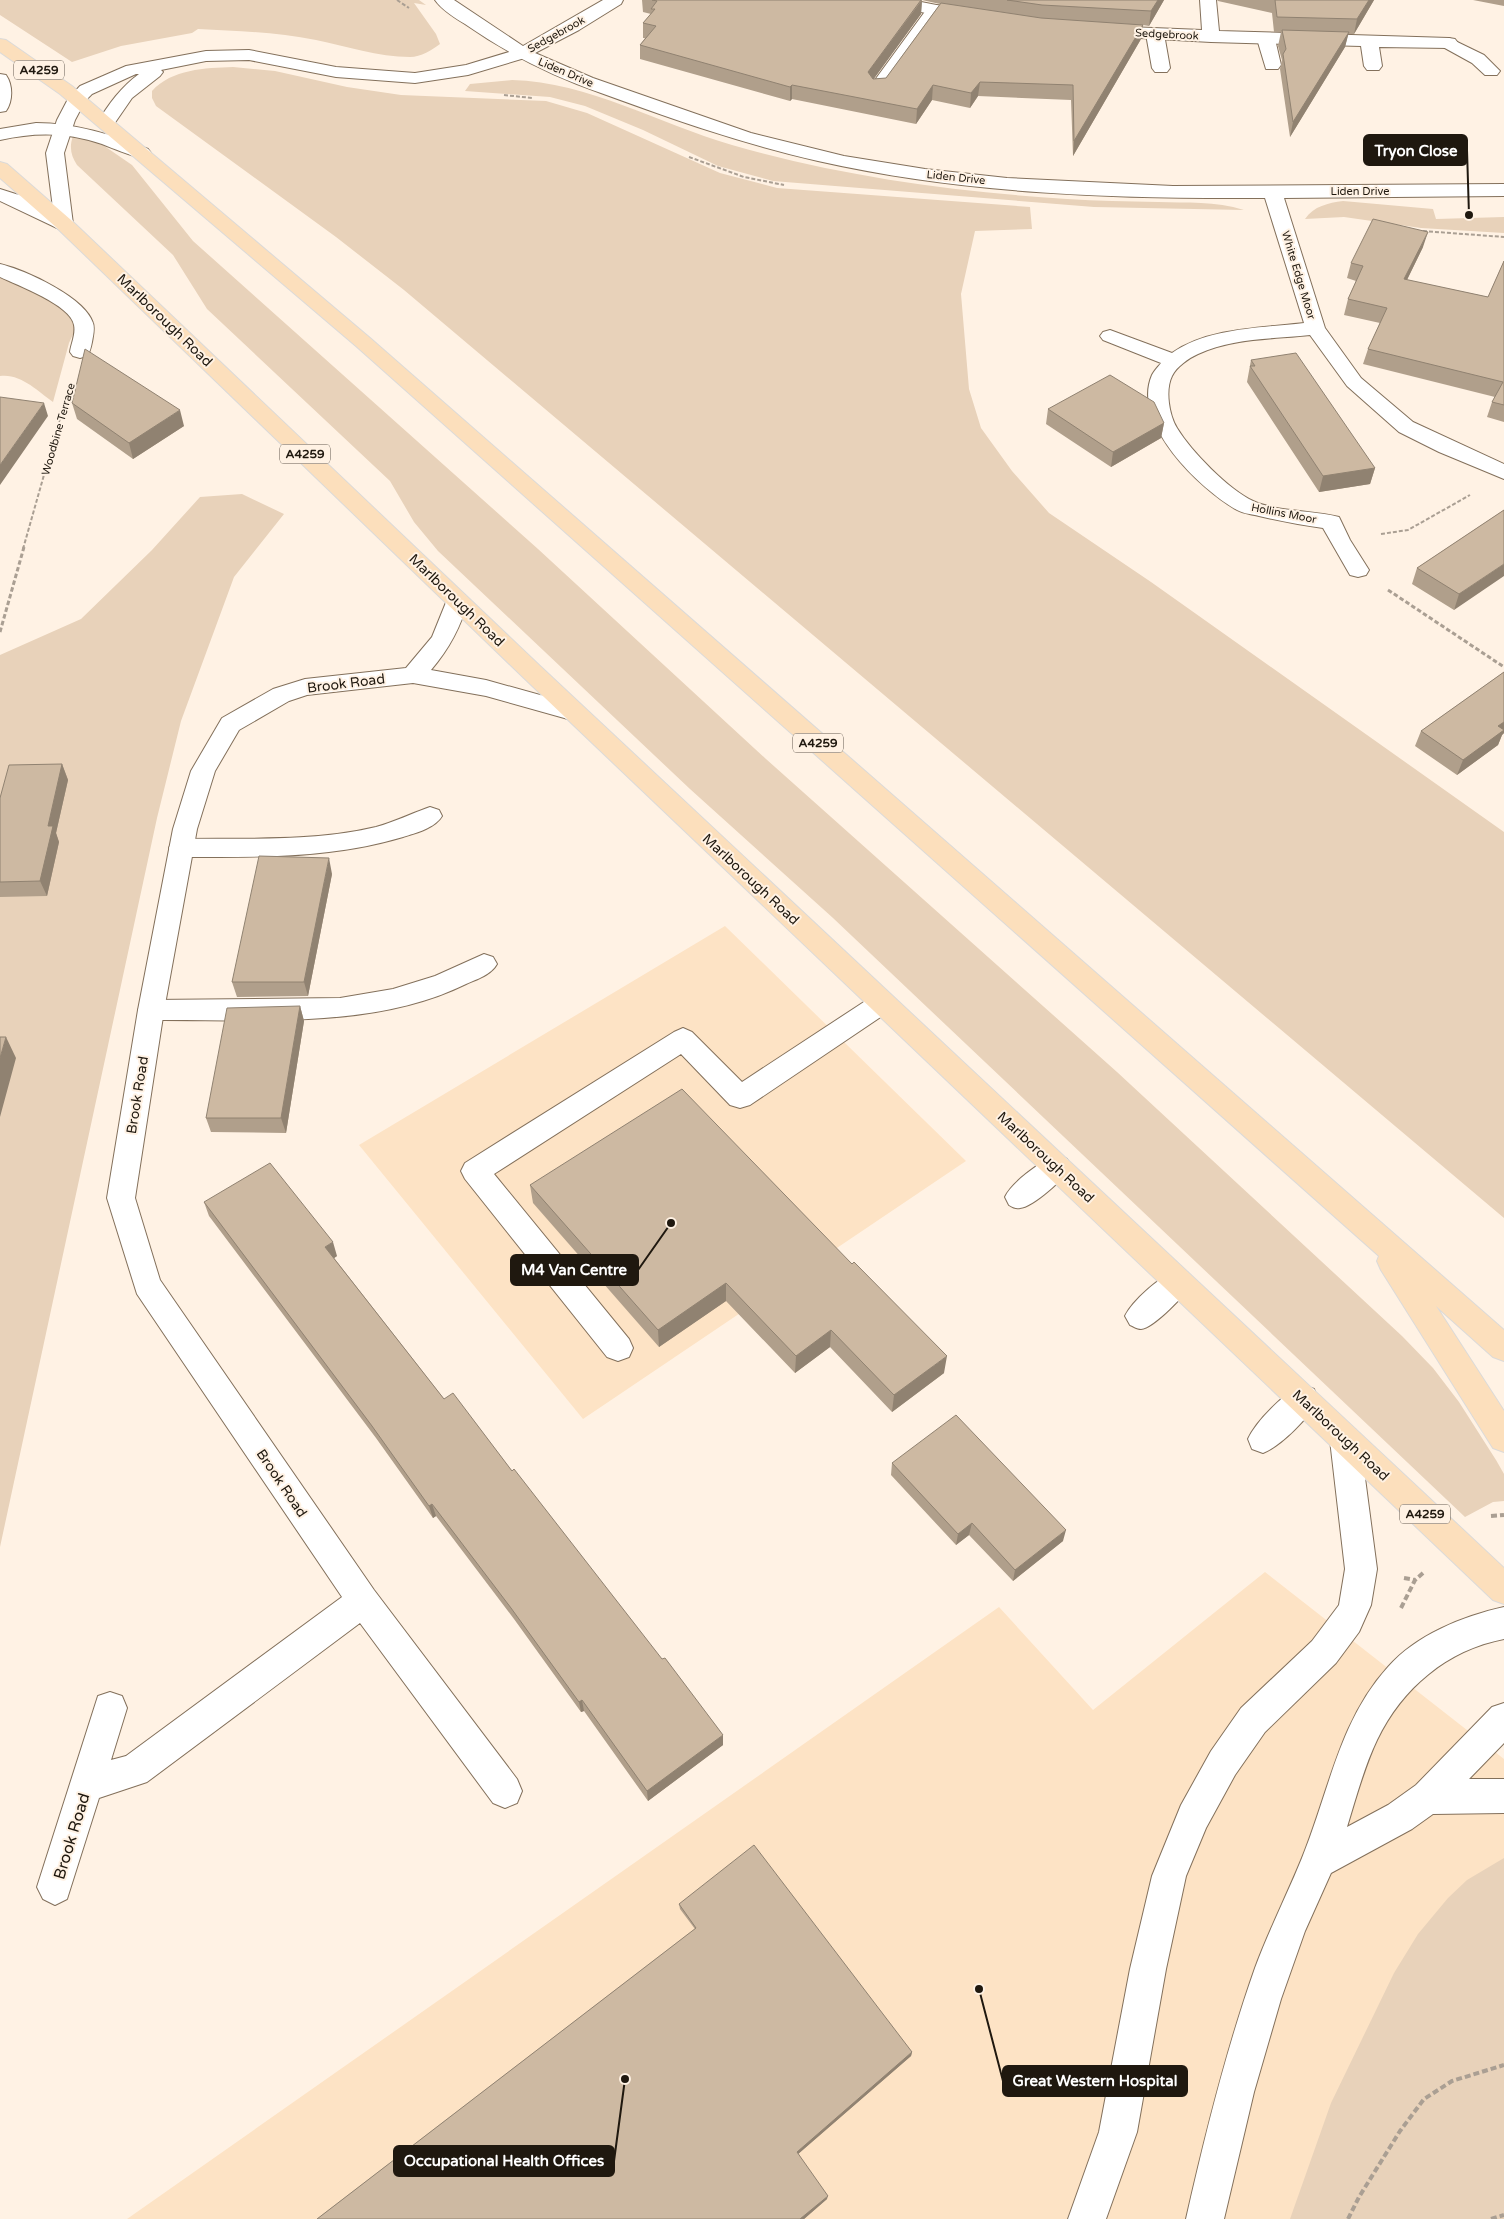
<svg xmlns="http://www.w3.org/2000/svg" width="1504" height="2219" viewBox="0 0 1504 2219" font-family="'Varela Round',sans-serif">
	<style>
		.built { fill: #fde3c5 }
		.green { fill: #e8d2ba }
		.lines { fill: none; stroke-linecap: round; stroke-linejoin: round }
		.service-casing { stroke: #83705b; stroke-width: 2 }
		.minor-casing { stroke: #83705b; stroke-width: 2 }
		.primary-casing { stroke: #dbdad9; stroke-width: 2 }
		.path-far2 { stroke: #aa9f93; stroke-width: 2; stroke-dasharray: 4 2; stroke-linecap: butt }
		.path-far1 { stroke: #aa9f93; stroke-width: 3; stroke-dasharray: 4.5 2.5; stroke-linecap: butt }
		.path { stroke: #aa9f93; stroke-width: 4; stroke-dasharray: 6 3; stroke-linecap: butt }
		.service { fill: #fff; fill-rule: evenodd }
		.minor { fill: #fff; fill-rule: evenodd }
		.primary { fill: #fcdfbc; fill-rule: evenodd }
		.wall { fill: #b09f8b; fill-rule: evenodd }
		.shaded-wall { fill: #908271 }
		.building { fill: #cdb9a2; stroke: #908271 }
		.labels { text-anchor: middle; stroke-width: 4; stroke-linejoin: round; paint-order: stroke }
		.far-street-label { font-size: 11px; fill: #1f180f; stroke: #fff2e4 }
		.shield { fill: #fff2e4; stroke: #62594f; stroke-width: 1 }
		.shield-label { font-size: 12px; font-weight: bold; fill: #1f180f }
		.street-label { font-size: 14px; fill: #1f180f; stroke: #fff2e4 }
		.near-street-label { font-size: 16px; fill: #1f180f; stroke: #fff2e4 }
		.leader { fill: none; stroke: #1f180f; stroke-width: 2 }
		.callout-dot { fill: #1f180f; stroke: #fff2e4; stroke-width: 2 }
		.callout { fill: #1f180f; stroke: #1f180f; stroke-width: 2 }
		.callout-label { font-size: 15px; text-anchor: middle; font-weight: bold; fill: #fff }
	</style>
	<rect width="100%" height="100%" fill="#fff2e4"/>
	<path class="built" d="M725,926L966,1161L583,1419L359,1145Z
		M1265,1572L1504,1759V2219H127L999,1607L1093,1710Z"/>
	<path class="green" d="M0,0H419L426,5L414,3L436,34L440,44C432,50 421,57 410,57C378,57 346,46 316,40C277,32 237,31 198,29L192,33L121,46L72,62L0,15Z
		M233,67L275,71L347,87L401,95L546,101L587,113L720,173L777,188L1030,207L1032,229L975,231L961,294L969,389L981,428L1012,471L1049,513L1151,582L1504,832V1218L404,290L336,237L156,106L152,98V91C172,69 205,68 233,67Z
		M512,80C589,82 659,124 732,145C840,176 955,192 1067,199C1097,201 1127,201 1158,202C1187,203 1215,201 1244,210L1094,207L773,181L718,166L643,130L585,106L550,97L465,91L470,84Z
		M73,136L100,143L132,165L193,241L538,549L766,759L1117,1072L1402,1336L1433,1368L1459,1402L1496,1460L1504,1474V1501L1493,1502L1465,1517L833,918L690,789L438,551L414,522L390,481L207,309L173,255L77,165C71,156 69,147 73,136Z
		M1343,201L1433,209L1436,219L1504,217V233L1421,228L1344,217L1305,219C1314,206 1328,203 1343,201Z
		M0,275L50,298L78,323L69,343L53,402C38,391 20,373 0,376Z
		M242,494L284,514L234,577L181,721L157,818L0,1547V655L81,619L152,550L200,497Z
		M1504,1858V2219H1290L1331,2103L1394,1973L1418,1934L1448,1898L1467,1880Z"/>
	<g class="lines">
		<g class="service-casing">
			<path id="service" d="M935,5L941,6L943,10L884,92H872L869,88L872,84L929,6Z
				M1155,29L1161,30L1164,34L1170,68L1167,72H1155L1152,68L1146,34L1149,30Z
				M1266,34L1272,35L1275,39L1281,65L1278,69H1266L1257,39L1260,35Z
				M1449,38L1484,55L1500,71L1497,75H1485L1472,63L1443,47L1440,43L1443,39Z
				M522,48L528,49L531,53L528,57L468,75L415,83L336,77L249,60L206,61L161,70L163,72L160,76L132,98L112,127L106,128L100,127L97,123C109,104 121,87 139,74H136L92,94L85,101L75,120L64,153L73,224L71,228L64,230L57,228L55,224L46,153L57,120L68,99L80,86L126,66L206,51L249,50L336,67L415,73L466,65Z
				M430,807L439,810L442,816C435,828 416,833 403,837C330,859 256,857 181,857L172,854L169,848L172,842L181,839C246,838 313,842 376,827C395,822 412,813 430,807Z
				M484,954L493,957L497,964C491,975 477,979 466,984C373,1030 253,1019 151,1020L142,1017L138,1010L142,1003L151,1000L340,998L393,989L435,976Z
				M882,993L891,996L895,1003L891,1010L750,1105L740,1108L730,1105L681,1054L494,1174L629,1339L633,1348L629,1357L618,1361L607,1357L465,1179L461,1171L465,1163L674,1032L683,1028L692,1032L742,1082L873,996Z
				M1057,1155L1067,1159L1071,1167C1065,1178 1033,1207 1020,1208C1017,1209 1012,1207 1009,1205L1005,1197C1012,1182 1041,1161 1057,1155Z
				M1178,1269L1188,1273L1193,1282C1187,1293 1154,1328 1141,1329C1137,1329 1133,1326 1130,1325L1125,1316C1133,1300 1161,1276 1178,1269Z
				M1303,1385L1314,1389L1318,1399C1310,1417 1281,1446 1263,1453L1252,1449L1248,1439C1256,1421 1285,1392 1303,1385Z"/>
		</g>
		<g class="minor-casing">
			<path id="minor" d="M435,0H454L523,46L603,0H623L621,4L579,30L535,53L593,78L751,133L844,156L925,169L1007,178L1173,186L1504,184V196L1284,198L1325,328L1361,378L1413,422L1504,464V479L1439,452L1399,432L1347,386L1310,335C1274,339 1231,338 1198,354C1189,358 1176,367 1172,376C1165,390 1169,415 1177,428C1191,451 1228,489 1253,501C1277,512 1313,510 1339,517L1350,540L1369,570L1366,575L1358,577L1350,575L1323,528C1301,525 1280,521 1259,516C1252,514 1244,514 1237,510C1200,489 1131,423 1152,375C1154,371 1158,367 1161,363L1103,340L1100,336L1103,332L1110,330L1172,353C1208,328 1261,328 1304,323L1265,198C1117,199 963,194 818,161C743,144 672,119 601,93C552,76 508,54 465,24C455,18 442,10 435,0Z
				M877,0H911L972,12L978,13L980,17L978,21L972,22L885,5L879,4Z
				M1200,0H1216L1219,31L1449,38L1455,39L1458,43L1455,47L1449,48L1379,47L1382,66L1379,70H1367L1364,66L1361,46L1211,42L1104,36L1098,35L1095,31L1098,27L1104,26L1202,30Z
				M0,74L6,75C13,85 13,101 6,111L0,112Z
				M36,123C76,123 112,135 148,149L151,153L148,157L142,158C128,155 115,149 102,144C67,132 35,132 0,140V129Z
				M0,189L22,196L71,220L73,224L71,228L64,230L57,228L0,201Z
				M0,264C25,270 85,297 93,323C95,329 93,336 92,342C91,347 90,352 87,356L80,358L73,356L70,352C71,344 76,334 74,325C71,305 17,285 0,277Z
				M457,593L465,595L468,600C461,627 449,649 431,670L486,680L583,707L587,713L583,719L575,721L486,696L413,683L307,695L289,701L239,730L215,771L197,829L164,1010L135,1198L160,1280L374,1590L517,1779L522,1791L517,1803L505,1808L493,1803L360,1623L147,1782L99,1798L67,1899L55,1905L43,1899L37,1887L98,1696L110,1692L122,1696L127,1708L111,1760L126,1756L342,1597L137,1294L107,1198L138,1010L173,829L191,771L222,718L273,689L305,679L406,668L432,637L449,595Z
				M1345,1426L1356,1430L1360,1440L1377,1569L1371,1605L1359,1632L1336,1663L1265,1732L1235,1775L1206,1828L1186,1876L1166,1969L1137,2132L1106,2219H1068L1099,2132L1130,1969L1152,1876L1181,1805L1211,1751L1241,1708L1312,1641L1339,1605L1345,1569L1330,1440L1334,1430Z
				M1504,1607V1639C1447,1650 1402,1688 1377,1740C1364,1767 1356,1798 1347,1827L1388,1805L1416,1785L1492,1707L1504,1703V1743L1469,1779H1504V1813L1433,1814L1412,1829L1331,1873L1305,1931L1281,1999L1254,2092L1224,2219H1186C1205,2135 1226,2050 1255,1968C1269,1930 1287,1895 1302,1858C1329,1792 1339,1721 1388,1667C1416,1635 1463,1616 1504,1607Z"/>
		</g>
		<g class="primary-casing">
			<path id="primary" d="M0,39L6,40L72,86L370,338L1504,1330V1361L1493,1357L1436,1306L1504,1411V1452L1493,1448L1381,1270L1377,1261L1379,1256L356,346L60,94L0,52Z
				M0,162L7,164L71,220L540,666L1504,1568V1604L1493,1600L524,678L57,228L0,178Z"/>
		</g>
		<path class="path-far2" d="M397,0L409,8
			M504,95L532,98
			M689,157L744,177L784,185
			M1423,231L1504,237
			M1381,534L1408,530L1470,495
			M23,549L70,383"/>
		<path class="path-far1" d="M1388,590L1504,667
			M0,632L24,547"/>
		<path class="path" d="M1491,1516L1504,1515
			M1404,1578L1415,1580
			M1401,1608L1415,1580L1423,1573
			M1348,2219L1359,2197L1400,2131L1424,2099L1452,2081L1504,2065
			M1491,2219L1504,2215"/>
		<use href="#service" class="service"/>
		<use href="#minor" class="minor"/>
		<use href="#primary" class="primary"/>
	</g>
	<path class="wall" d="M642,0H1164L1149,26L1143,25L1141,39L1073,156L1071,100L978,96L970,108L932,100L916,124L792,99L790,101L640,59V45L645,38H643V23L651,14L643,12ZM922,0L940,4L886,78L873,79L921,14Z
		M1217,0H1374L1354,34H1348L1345,47L1290,137L1280,69L1282,60L1278,46L1281,32H1274L1272,13L1218,1Z
		M1473,0H1504V6Z
		M1423,247L1407,280L1488,297L1504,261V422L1487,417L1492,402L1495,397L1363,364L1368,349L1380,323L1344,315L1348,299L1356,281L1347,278L1351,263Z
		M1251,360L1375,468L1370,484L1319,492L1247,382Z
		M72,403L184,426L133,459L77,419Z
		M1048,409L1164,423L1161,438L1111,467L1046,424Z
		M1504,510L1454,610L1412,584L1417,568Z
		M1504,672V733L1502,735L1498,745L1457,775L1415,746L1421,731Z
		M62,764L68,780L56,833L59,842L47,896L0,897V798Z
		M332,874L308,996L237,997L232,982Z
		M300,1006L304,1021L286,1133L211,1132L206,1118Z
		M530,1185L944,1373L892,1412L830,1347L795,1373L726,1301L659,1347L533,1203Z
		M204,1202L337,1256L334,1258L444,1399L512,1471L723,1745L648,1801L584,1711L581,1712L514,1619L436,1516L433,1518L376,1438L209,1216Z
		M892,1463L1063,1541L1013,1581L969,1535L956,1545L891,1475Z
		M679,1904L912,2052L911,2056L798,2154L827,2199L804,2219H317L695,1929L680,1909Z"/>
	<path class="shaded-wall" d="M922,0L921,14L868,87V72Z
		M1158,0H1164L1149,26L1151,11Z
		M1369,0H1374L1354,34L1357,19Z
		M1143,25L1141,39L1073,156L1074,141Z
		M1349,32L1345,47L1290,137L1293,122Z
		M980,82L978,96L970,108L971,93Z
		M792,85V99L790,101V87Z
		M933,85L932,100L916,124L917,109Z
		M1428,232L1423,247L1400,294L1404,279Z
		M44,403L48,416L0,485V465Z
		M180,410L184,426L133,459L129,443Z
		M1164,423L1161,438L1111,467L1113,452Z
		M1375,468L1370,484L1319,492L1323,476Z
		M1504,564V576L1454,610L1459,594Z
		M1504,722V733L1502,735L1498,745L1457,775L1463,760L1498,726Z
		M62,764L68,780L56,833L59,842L47,896L40,881L48,826Z
		M329,858L332,874L308,996L304,982Z
		M300,1006L304,1021L286,1133L281,1118Z
		M6,1037L16,1058L0,1117V1058Z
		M333,1242L337,1256L330,1261L325,1247Z
		M726,1283V1301L659,1347L658,1330Z
		M831,1330L830,1347L795,1373L796,1356Z
		M947,1356L944,1373L892,1412L894,1395Z
		M432,1504L436,1516L433,1518L429,1506Z
		M972,1523L969,1535L956,1545L958,1534Z
		M1066,1530L1063,1541L1013,1581L1015,1570Z
		M582,1700L584,1711L581,1712L579,1702Z
		M723,1735V1745L648,1801L647,1791Z
		M912,2052L911,2056L797,2155V2152Z
		M828,2196L827,2199L804,2219H800Z"/>
	<path class="building" d="M652,0H921L868,72L873,79L886,78L941,3L1041,18L1143,25L1074,141L1073,85L980,82L971,93L933,85L917,109L792,85L790,87L640,45L656,26L643,23L655,9H651L657,1Z
		M1007,0H1158L1151,11L1042,5Z
		M1275,0H1369L1357,19L1277,17Z
		M1282,30L1349,32L1293,122L1283,54L1286,49Z
		M1373,219L1428,232L1404,279L1488,297L1504,261V405L1492,402L1503,382L1368,349L1387,308L1348,299L1363,266L1351,263Z
		M85,349L180,410L129,443L72,403Z
		M1296,353L1375,468L1323,476L1250,366H1255L1251,360Z
		M1110,375L1154,402L1164,423L1113,452L1048,409Z
		M0,397L44,403L0,465Z
		M1504,510V564L1459,594L1417,568Z
		M1504,672V722L1498,726L1504,730L1463,760L1421,731Z
		M62,764L48,826H53L40,881L0,882V798L9,765Z
		M259,856L329,858L304,982H232Z
		M300,1006L281,1118H206L227,1008Z
		M0,1037H6L0,1058Z
		M682,1089L852,1264L854,1262L947,1356L894,1395L831,1330L796,1356L726,1283L658,1330L530,1185Z
		M270,1163L333,1242L325,1247L444,1399L453,1393L512,1471L514,1469L662,1659L665,1658L723,1735L647,1791L582,1700L579,1702L511,1608L432,1504L429,1506L372,1426L204,1202Z
		M956,1415L1066,1530L1015,1570L972,1523L958,1534L892,1463Z
		M754,1845L912,2052L797,2152L828,2196L800,2219H317L696,1928L679,1904Z"/>
	<g class="labels">
		<g class="far-street-label">
			<text transform="translate(556 34) rotate(-29)" y="4">Sedgebrook</text>
			<text transform="translate(1167 34) rotate(3)" y="4">Sedgebrook</text>
			<text transform="translate(566 72) rotate(23)" y="4">Liden Drive</text>
			<text transform="translate(956 177) rotate(6)" y="4">Liden Drive</text>
			<text x="1360" y="195">Liden Drive</text>
			<text transform="translate(1299 275) rotate(73)" y="4">White Edge Moor</text>
			<text transform="translate(58 429) rotate(-74)" y="4">Woodbine Terrace</text>
			<text transform="translate(1284 513) rotate(11)" y="4">Hollins Moor</text>
		</g>
		<g class="shield">
			<rect x="14" y="60.5" width="50" height="19" rx="4"/>
			<rect x="280" y="444.5" width="50" height="19" rx="4"/>
			<rect x="793" y="733.5" width="50" height="19" rx="4"/>
			<rect x="1400" y="1504.5" width="50" height="19" rx="4"/>
		</g>
		<g class="shield-label">
			<text x="39" y="74">A4259</text>
			<text x="305" y="458">A4259</text>
			<text x="818" y="747">A4259</text>
			<text x="1425" y="1518">A4259</text>
		</g>
		<g class="street-label">
			<text transform="translate(165 320) rotate(44)" y="5">Marlborough Road</text>
			<text transform="translate(457 600) rotate(44)" y="5">Marlborough Road</text>
			<text transform="translate(346 683) rotate(-7)" y="5">Brook Road</text>
			<text transform="translate(751 879) rotate(43)" y="5">Marlborough Road</text>
			<text transform="translate(137 1095) rotate(-81)" y="5">Brook Road</text>
			<text transform="translate(1046 1157) rotate(43)" y="5">Marlborough Road</text>
			<text transform="translate(1341 1435) rotate(43)" y="5">Marlborough Road</text>
			<text transform="translate(282 1483) rotate(56)" y="5">Brook Road</text>
		</g>
		<g class="near-street-label">
			<text transform="translate(71 1836) rotate(-73)" y="6">Brook Road</text>
		</g>
	</g>
	<path class="leader" d="M1469 215L1467 150M671 1223L638 1270M979 1989L1003 2081M625 2079L614 2161"/>
	<g class="callout-dot">
		<circle cx="1469" cy="215" r="5"/>
		<circle cx="671" cy="1223" r="5"/>
		<circle cx="979" cy="1989" r="5"/>
		<circle cx="625" cy="2079" r="5"/>
	</g>
	<g class="callout">
		<rect x="1364" y="135" width="103" height="30" rx="5"/>
		<rect x="511" y="1255" width="127" height="30" rx="5"/>
		<rect x="1003" y="2066" width="184" height="30" rx="5"/>
		<rect x="394" y="2146" width="220" height="30" rx="5"/>
	</g>
	<g class="callout-label">
		<text x="1416" y="156">Tryon Close</text>
		<text x="574" y="1275">M4 Van Centre</text>
		<text x="1095" y="2086">Great Western Hospital</text>
		<text x="504" y="2166">Occupational Health Offices</text>
	</g>
</svg>
